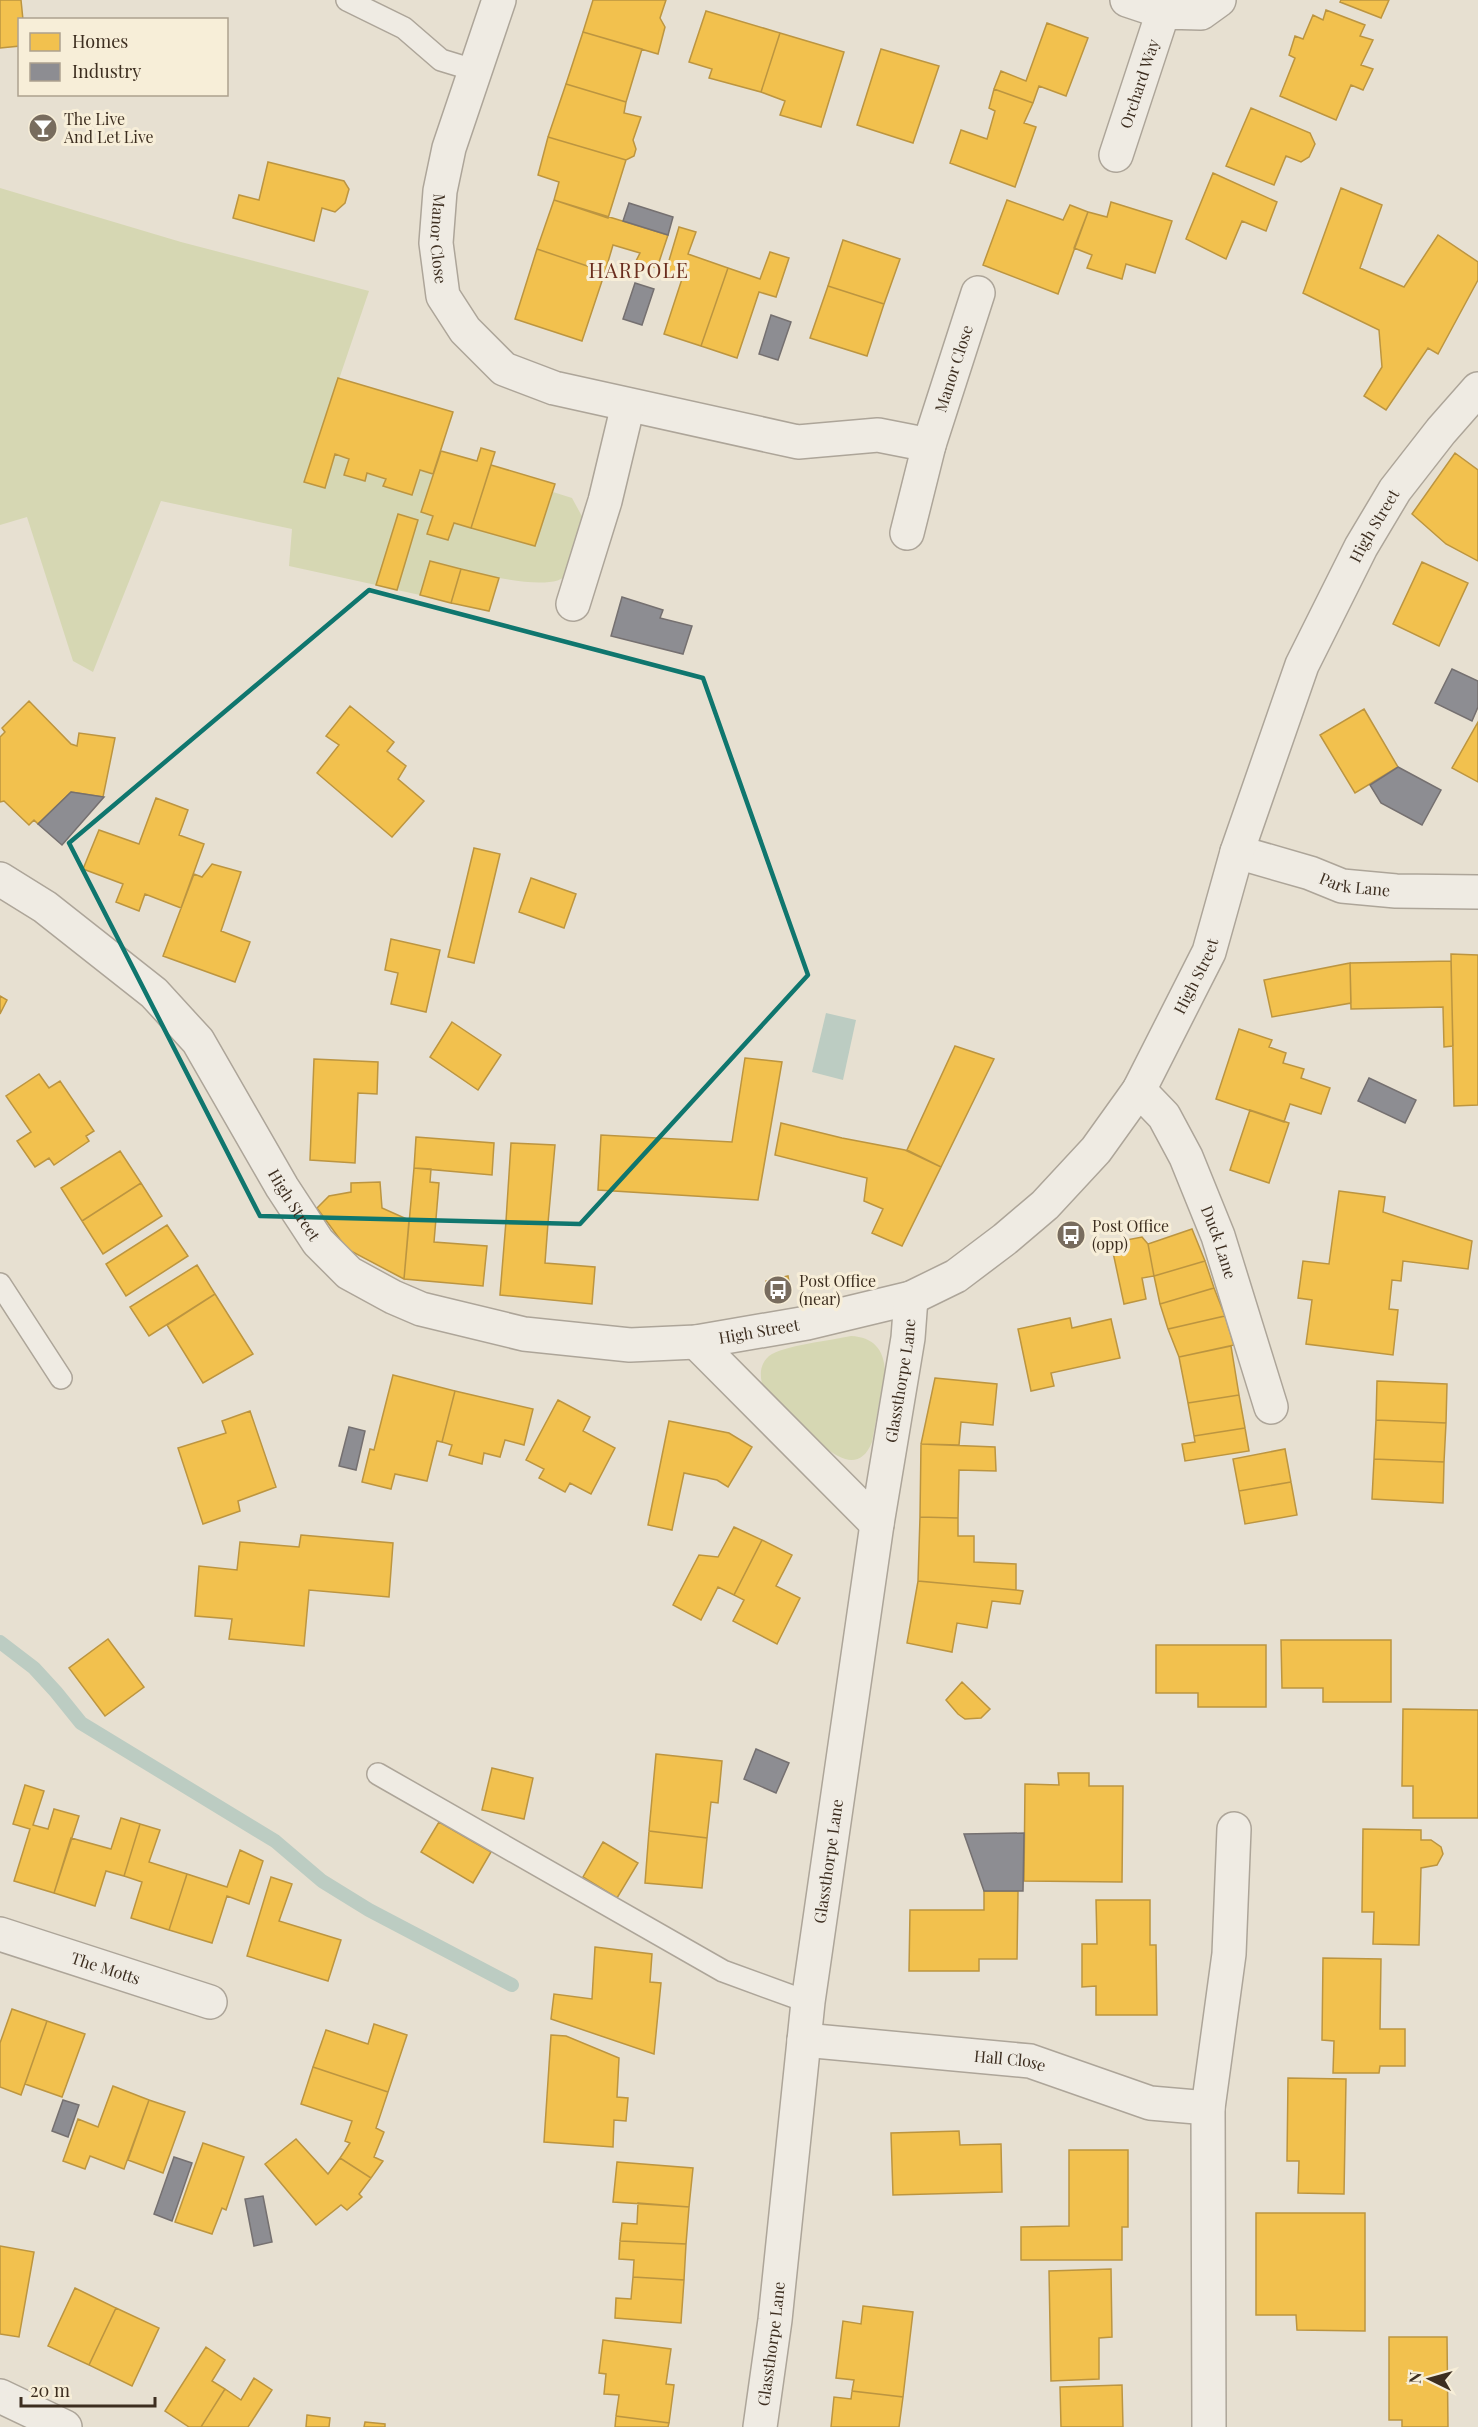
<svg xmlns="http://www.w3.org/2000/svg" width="1478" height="2427" viewBox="0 0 1478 2427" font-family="'Playfair Display',serif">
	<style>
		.green { fill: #d6d7b3 }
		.water { fill: #bcccc2 }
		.homes { fill: #f2c14e; stroke: #bc9540; stroke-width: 1.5 }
		.industry { fill: #8d8d92; stroke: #757070; stroke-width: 1.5 }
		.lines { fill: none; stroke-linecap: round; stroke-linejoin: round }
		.stream { stroke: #bcccc2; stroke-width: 14 }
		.lane-casing { stroke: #ada599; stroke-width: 24 }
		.street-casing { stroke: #ada599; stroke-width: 36 }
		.lane { stroke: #efebe3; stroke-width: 21 }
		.street { stroke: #efebe3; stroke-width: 33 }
		.marked { fill: none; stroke: #0f766e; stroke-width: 4.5; stroke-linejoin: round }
		.labels { text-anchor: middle; stroke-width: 6; stroke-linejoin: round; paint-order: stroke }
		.street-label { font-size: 16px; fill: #3d2e20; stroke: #f7eed8 }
		.poi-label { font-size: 16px; fill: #3d2e20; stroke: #f7eed8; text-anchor: start }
		.quarter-label { font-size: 20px; letter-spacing: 1.5px; fill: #6b2e1e; stroke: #f7eed8 }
	</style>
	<rect width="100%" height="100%" fill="#e7e0d1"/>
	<path class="green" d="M0,188L181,242L369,291L304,482L325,487L335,454L349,459L345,475L364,481L367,473L386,479L384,485L412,495L420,470L433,474L421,512L433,516L427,534L448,540L454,523L535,546L553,492L572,498L584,520C580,533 575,562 568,573C554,598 454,567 430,561L420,595L397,590L418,520L398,515L376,585L289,566L292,529L161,501L93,672L73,661L27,517L0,525Z
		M851,1336C873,1337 884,1349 885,1371L872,1442C856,1483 820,1443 802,1427C789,1415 776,1403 764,1391C760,1378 758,1366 769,1356C781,1346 833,1340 851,1336Z"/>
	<path class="water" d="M826,1013L856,1020L843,1080L812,1072Z"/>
	<path class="homes" d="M0,0H21L23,20H20V46L0,48Z
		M593,0H666L660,18L665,27L658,54L583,32Z
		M1341,0H1389L1381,18L1340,2Z
		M1326,10L1365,25L1360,36L1373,40L1361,65L1373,69L1363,90L1351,85L1336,120L1280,96L1295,58L1289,55L1295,36L1303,39L1313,15L1323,20Z
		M706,11L780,33L761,92L709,78L712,69L689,62Z
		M1047,23L1088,38L1066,96L1039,86L1033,103L994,89L1001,71L1026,81Z
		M583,32L642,49L626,102L566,84Z
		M780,33L844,52L821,127L780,115L785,101L761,92Z
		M881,49L939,66L913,143L857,125Z
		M566,84L626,102L624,113L641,117L633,140L636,149L634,156L626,160L548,137Z
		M994,89L1033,103L1024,123L1036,127L1015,187L950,163L961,130L987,139L995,111L989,108Z
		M1251,108L1310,133L1315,144L1309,157L1301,162L1286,156L1274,185L1226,166Z
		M548,137L626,160L608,218L554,200L559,182L538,175Z
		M268,162L344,181L349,189L345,203L335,212L322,208L314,241L233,218L239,195L259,200Z
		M1213,173L1277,202L1266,231L1242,221L1226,259L1186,239Z
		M1341,188L1382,205L1360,268L1404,287L1438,235L1478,262V280L1438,354L1428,348L1386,410L1364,396L1382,367L1379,330L1303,293Z
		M554,200L668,235L657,268L636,261L640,253L613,245L605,272L537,249Z
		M1007,200L1063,220L1070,205L1088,212L1058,294L983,265Z
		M1111,202L1172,221L1155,273L1126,264L1122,279L1087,268L1092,255L1074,248L1088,212L1107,217Z
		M679,227L696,232L688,254L728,268L701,346L664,334L682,279L665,274Z
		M843,240L900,259L884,304L828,286Z
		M537,249L605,272L582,341L515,319Z
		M770,252L789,258L776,297L759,292L737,358L701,346L728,268L760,279Z
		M828,286L884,304L867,356L810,338Z
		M338,378L453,412L433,474L420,470L412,495L383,486L386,479L367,473L365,481L344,475L349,459L335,454L325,488L304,482Z
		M481,448L495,452L471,528L454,523L448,540L427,534L433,516L421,512L441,451L477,461Z
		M1455,453L1478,470V561L1446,544L1412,514Z
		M491,465L555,484L535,546L471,528Z
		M398,514L418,520L397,590L376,585Z
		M430,561L461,569L451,603L420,595Z
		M1422,562L1468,583L1439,646L1393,624Z
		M461,569L499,578L489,611L451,603Z
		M29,701L71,744L77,746L79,733L115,738L103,797L71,792L38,824L34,820L29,825L4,801L0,802V737L5,732L2,728Z
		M350,706L394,742L387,751L406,766L398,779L424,801L392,837L317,773L339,745L326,736Z
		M1364,709L1398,767L1355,793L1320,735Z
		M1478,722V782L1452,768Z
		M156,798L188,810L179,835L204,844L181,908L145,894L139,911L116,902L123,884L83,869L99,830L139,844Z
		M474,848L500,854L474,963L448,957Z
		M212,864L241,872L221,931L250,942L235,982L163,956L194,874L202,877Z
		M531,878L576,894L564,928L519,912Z
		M391,939L440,950L426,1012L391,1004L398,973L385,970Z
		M1451,954L1478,955V1105L1454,1106Z
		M1451,961L1453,1046L1444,1047L1443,1007L1351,1009L1350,963Z
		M1350,963L1351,1003L1272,1017L1264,980Z
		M0,996L7,1000L0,1014Z
		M452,1022L501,1055L478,1090L430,1057Z
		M1239,1029L1272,1040L1269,1047L1286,1053L1283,1063L1304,1069L1301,1078L1330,1088L1321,1114L1290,1104L1284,1122L1216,1099Z
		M955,1046L994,1059L941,1167L907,1150Z
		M745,1058L782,1062L758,1200L598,1190L601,1135L732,1142Z
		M314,1059L378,1062L377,1094L358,1093L355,1163L310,1160Z
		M39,1074L49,1088L60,1081L94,1131L86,1136L89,1141L54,1165L49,1158L35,1167L17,1141L31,1132L6,1096Z
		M1250,1110L1289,1123L1269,1183L1230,1170Z
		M781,1123L842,1138L905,1150L941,1167L902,1246L872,1233L883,1209L864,1201L867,1178L775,1155Z
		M416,1137L494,1143L492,1175L414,1168Z
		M511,1143L555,1145L548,1223L506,1221Z
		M120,1151L141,1183L82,1221L61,1188Z
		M414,1168L431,1169L430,1182L439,1183L434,1242L487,1246L483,1286L404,1279Z
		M380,1182L382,1208L409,1220L404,1279L347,1249L317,1208L329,1196L351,1192V1183Z
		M141,1183L162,1216L103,1254L82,1221Z
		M1339,1191L1385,1197L1383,1212L1472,1241L1468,1269L1403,1261L1401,1281L1392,1280L1389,1309L1398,1310L1393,1355L1306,1344L1312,1300L1298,1298L1303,1261L1329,1264Z
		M506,1221L548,1223L545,1263L595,1267L592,1304L500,1295Z
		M167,1225L188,1256L126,1296L106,1264Z
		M1192,1229L1205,1261L1154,1276L1148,1244Z
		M1142,1237L1148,1244L1154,1276L1142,1278L1146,1299L1124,1304L1111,1243Z
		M1205,1261L1214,1288L1160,1304L1154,1276Z
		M197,1265L215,1294L149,1336L130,1307Z
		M788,1276L791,1293L769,1298L766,1281Z
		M1214,1288L1225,1316L1168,1329L1160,1304Z
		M215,1294L253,1354L203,1383L167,1325Z
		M1225,1316L1234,1345L1179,1357L1168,1329Z
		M1070,1318L1072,1328L1111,1319L1120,1358L1051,1373L1054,1386L1031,1391L1018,1329Z
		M1231,1346L1239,1395L1188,1403L1179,1357Z
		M393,1375L455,1391L442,1442L437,1441L427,1481L395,1474L391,1489L362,1482L370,1449L374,1450Z
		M935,1378L997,1384L993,1425L961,1422L959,1445L921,1444Z
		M1377,1381L1447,1384L1446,1423L1376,1420Z
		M455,1391L533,1409L524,1445L505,1440L500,1457L484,1453L482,1464L449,1455L452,1445L442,1442Z
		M1239,1395L1245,1428L1194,1436L1188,1403Z
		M558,1400L590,1417L583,1431L615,1448L591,1494L570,1483L565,1492L539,1478L544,1469L526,1460Z
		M250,1411L276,1487L238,1501L240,1511L203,1524L178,1448L226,1433L222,1421Z
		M1376,1420L1446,1423L1444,1462L1374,1459Z
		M669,1421L729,1433L752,1447L728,1487L717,1480L684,1473L672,1530L648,1525Z
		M1245,1428L1249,1451L1185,1461L1182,1444L1195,1442L1194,1436Z
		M921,1444L995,1447L996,1471L959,1470L958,1518L920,1517Z
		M1285,1449L1291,1482L1239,1491L1233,1459Z
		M1374,1459L1444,1462L1443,1503L1372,1499Z
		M1291,1482L1297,1515L1245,1524L1239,1491Z
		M920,1517L958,1518V1536H974V1562L1016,1564V1590L918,1581Z
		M734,1527L762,1540L734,1595L718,1587L701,1620L673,1605L699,1555L718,1557Z
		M301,1535L393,1543L389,1597L309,1590L304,1646L229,1639L232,1619L195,1616L199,1566L237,1570L240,1542L299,1547Z
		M762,1540L792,1555L776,1586L800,1598L777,1644L733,1621L744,1600L734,1595Z
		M918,1581L1016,1590L1023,1591L1020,1604L992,1601L987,1628L957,1623L952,1652L907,1643Z
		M108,1639L144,1687L105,1716L69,1668Z
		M1281,1640H1391V1702H1323V1688H1282Z
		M1156,1645H1266V1707H1198V1693H1156Z
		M962,1682L990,1709L981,1718L965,1719L958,1714L946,1700Z
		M1403,1709L1478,1710V1818H1413V1786H1402Z
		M656,1754L722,1761L718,1803L711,1802L707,1838L649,1831Z
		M492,1768L533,1778L524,1819L482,1810Z
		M1058,1773H1089V1786H1123L1122,1882L1024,1881L1025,1784L1059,1785Z
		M25,1785L44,1791L33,1825L48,1829L54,1809L79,1816L54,1893L14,1881L30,1829L13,1824Z
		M121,1818L140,1824L124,1876L106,1871L95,1906L54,1893L71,1838L111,1849Z
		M439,1822L491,1852L473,1883L421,1852Z
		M140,1824L160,1830L149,1862L187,1874L169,1930L131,1918L142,1882L124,1876Z
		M1363,1829L1421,1830V1840H1431L1441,1847L1443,1854L1437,1865L1421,1868L1419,1945L1373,1944L1374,1912H1362Z
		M649,1831L707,1838L702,1888L645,1883Z
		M603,1842L638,1863L617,1898L583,1877Z
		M240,1850L263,1861L249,1904L227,1896L212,1943L169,1930L187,1874L227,1887Z
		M271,1877L292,1884L279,1921L341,1940L328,1981L247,1956Z
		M984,1891H1018L1017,1959H979V1971H909L910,1910H984Z
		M1096,1900H1150V1945H1156L1157,2015H1096V1986L1082,1987V1944H1097Z
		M595,1947L652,1954L650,1982L661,1983L654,2054L551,2019L554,1994L592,1999Z
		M1323,1958L1381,1959L1380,2029H1405V2066H1380L1379,2073H1333L1334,2041L1322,2040Z
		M12,2009L47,2021L21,2095L0,2087V2043Z
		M47,2021L85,2034L62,2097L25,2084Z
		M374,2024L407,2035L388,2092L313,2067L326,2030L368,2044Z
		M551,2035L566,2036L619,2058L617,2097L628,2098L626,2121L614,2120L613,2147L544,2142Z
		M313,2067L388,2092L376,2128L384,2132L374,2157L383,2161L371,2178L340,2158L350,2143L345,2141L352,2121L301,2104Z
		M1288,2078L1346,2079L1344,2194L1298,2193L1299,2161H1287Z
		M113,2086L149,2100L124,2169L90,2156L85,2169L63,2161L78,2119L98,2127Z
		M149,2100L185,2112L163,2173L128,2160Z
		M959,2131L960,2145L1001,2144L1002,2192L893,2195L891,2133Z
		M296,2139L328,2174L340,2158L371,2178L359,2194L362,2197L347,2210L341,2205L316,2225L265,2164Z
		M203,2143L244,2157L226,2210L222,2208L212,2234L175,2222Z
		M1069,2150H1128V2227H1122V2260H1021V2227L1069,2226Z
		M617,2162L693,2168L689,2207L613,2202Z
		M638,2203L689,2207L686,2244L620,2241L622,2223L637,2224Z
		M1256,2213H1365V2331L1297,2330L1296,2315H1256Z
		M620,2241L686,2244L684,2280L633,2277L634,2260L619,2259Z
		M0,2246L34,2252L19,2337L0,2334Z
		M1111,2269L1112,2337L1099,2338V2379L1051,2381L1049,2271Z
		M633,2277L684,2280L681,2323L615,2318L616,2298L631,2299Z
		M75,2288L116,2308L89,2365L48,2346Z
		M863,2306L913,2312L903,2397L852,2391L854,2380L836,2378L843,2321L861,2324Z
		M116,2308L159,2328L132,2386L89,2365Z
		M1389,2337H1447L1448,2427H1402V2420H1389Z
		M603,2340L671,2349L666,2384L674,2385L669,2423L616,2416L619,2395L604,2394L606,2374L599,2373Z
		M206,2347L225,2360L212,2381L225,2389L201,2427H189L165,2411Z
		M254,2378L272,2390L248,2427H201L225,2389L241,2400Z
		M1122,2385L1123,2427H1061L1060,2387Z
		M852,2391L903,2397L899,2427H831L834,2397L851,2399Z
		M307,2415L330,2418L329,2427H306Z
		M616,2416L669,2423L668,2427H615Z
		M365,2422L385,2424V2427H364Z"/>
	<path class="industry" d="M629,203L673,217L668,235L623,221Z
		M635,283L654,289L642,325L623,319Z
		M771,315L791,322L778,360L759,354Z
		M622,597L663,610L660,618L692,626L683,654L611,636Z
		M1452,669L1478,681V707L1472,721L1435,703Z
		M1398,767L1441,790L1422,825L1381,803L1370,785Z
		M71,792L104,797L62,845L38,824Z
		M1369,1078L1416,1100L1405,1123L1358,1101Z
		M349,1427L365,1431L356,1470L339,1466Z
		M756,1749L789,1763L776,1793L744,1779Z
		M1024,1833L1023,1891H984L964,1834Z
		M63,2100L79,2105L68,2137L52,2131Z
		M174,2157L192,2163L172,2221L154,2214Z
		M263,2196L272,2242L254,2246L245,2199Z"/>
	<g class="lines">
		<path class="stream" d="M0,1642L34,1668L56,1692L81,1723L275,1841L322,1881L369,1910L512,1985"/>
		<g class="lane-casing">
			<path id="lane" d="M347,0L404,28L441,60L477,71
				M0,1284L61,1378
				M378,1774L723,1971L808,2002"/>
		</g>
		<g class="street-casing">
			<g id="street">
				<path id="s1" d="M499,0L449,148L440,191L436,243L443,296L465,330L504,369L554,388L798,442L878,435L929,445"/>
				<path d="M1127,0L1163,12"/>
				<path id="s2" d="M1116,155L1163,12L1201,13L1219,0"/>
				<path id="s3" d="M907,533L929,445L978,293"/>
				<path d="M573,604L605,501L628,405"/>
				<path id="s4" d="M1237,852L1310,873L1342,886L1396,891L1478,892"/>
				<path id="s5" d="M0,879L45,907L154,993L198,1041L282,1187L318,1242L349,1273L393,1297L421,1309L524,1334L630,1345L696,1342L807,1323L911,1298L956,1276L1005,1239L1045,1205L1096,1150L1139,1090L1209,952L1237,852L1302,665L1361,547L1395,490L1441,431L1478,389"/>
				<path id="s6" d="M1139,1090L1164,1116L1186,1157L1218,1236L1271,1407"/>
				<path d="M696,1342L877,1524"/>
				<path id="s7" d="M0,1934L210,2002"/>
				<path id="s8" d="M804,2040L1030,2061L1150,2103L1208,2108"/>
				<path d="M0,2396L65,2427"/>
				<path id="s9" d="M760,2427L775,2320L808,2002L877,1524L908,1338L911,1298"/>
				<path d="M1209,2427L1208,2108L1229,1954L1234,1829"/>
			</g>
		</g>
		<use href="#lane" class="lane"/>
		<use href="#street" class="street"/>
	</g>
	<path class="marked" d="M369,590L703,678L808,975L580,1224L260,1216L69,843Z"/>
	<defs>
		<g id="bar-disc" transform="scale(1.5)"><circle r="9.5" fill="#786c5e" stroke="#f7eed8"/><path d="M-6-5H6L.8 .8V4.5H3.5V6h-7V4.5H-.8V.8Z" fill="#fff"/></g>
		<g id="bus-disc" transform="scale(1.5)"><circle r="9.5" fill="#786c5e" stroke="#f7eed8"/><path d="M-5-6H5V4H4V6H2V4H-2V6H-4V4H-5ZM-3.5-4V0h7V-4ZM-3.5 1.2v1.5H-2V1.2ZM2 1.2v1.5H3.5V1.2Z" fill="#fff"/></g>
	</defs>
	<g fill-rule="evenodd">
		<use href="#bar-disc" x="43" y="128"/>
		<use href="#bus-disc" x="1071" y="1235"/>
		<use href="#bus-disc" x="778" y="1290"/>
	</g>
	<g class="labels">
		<g class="street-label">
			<text dy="6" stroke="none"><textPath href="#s2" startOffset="75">Orchard Way</textPath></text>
			<text dy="6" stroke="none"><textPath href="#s1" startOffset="248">Manor Close</textPath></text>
			<text dy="6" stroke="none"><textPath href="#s3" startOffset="171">Manor Close</textPath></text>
			<text dy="6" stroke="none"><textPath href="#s5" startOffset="2040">High Street</textPath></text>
			<text dy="6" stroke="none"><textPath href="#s4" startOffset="123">Park Lane</textPath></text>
			<text dy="6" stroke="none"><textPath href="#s5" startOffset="1554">High Street</textPath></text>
			<text dy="6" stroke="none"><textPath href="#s5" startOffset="447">High Street</textPath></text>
			<text dy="6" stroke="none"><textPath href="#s6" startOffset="174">Duck Lane</textPath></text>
			<text dy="6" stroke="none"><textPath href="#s5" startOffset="958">High Street</textPath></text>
			<text dy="6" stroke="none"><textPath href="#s9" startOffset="1056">Glassthorpe Lane</textPath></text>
			<text dy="6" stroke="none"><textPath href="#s9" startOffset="570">Glassthorpe Lane</textPath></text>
			<text dy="6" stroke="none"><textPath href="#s7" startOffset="111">The Motts</textPath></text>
			<text dy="6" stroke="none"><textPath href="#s8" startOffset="207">Hall Close</textPath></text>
			<text dy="6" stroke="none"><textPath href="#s9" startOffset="84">Glassthorpe Lane</textPath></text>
		</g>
		<g class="poi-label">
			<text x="64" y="125">The Live<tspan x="64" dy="18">And Let Live</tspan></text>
			<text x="1092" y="1232">Post Office<tspan x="1092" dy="18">(opp)</tspan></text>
			<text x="799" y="1287">Post Office<tspan x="799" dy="18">(near)</tspan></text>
		</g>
		<g class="quarter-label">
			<text x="639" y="278">HARPOLE</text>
		</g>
	</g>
	<rect x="18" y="18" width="210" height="78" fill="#f7eed8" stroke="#ada18e" stroke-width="1.5"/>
	<rect x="30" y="33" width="30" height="18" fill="#f2c14e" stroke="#ada18e" stroke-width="1.5"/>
	<text x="72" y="48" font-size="18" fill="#3d2e20">Homes</text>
	<rect x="30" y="63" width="30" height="18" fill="#8d8d92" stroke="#ada18e" stroke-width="1.5"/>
	<text x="72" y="78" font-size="18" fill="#3d2e20">Industry</text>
	<g transform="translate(1430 2379) rotate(275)" stroke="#f7eed8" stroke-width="4.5" paint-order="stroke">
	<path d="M0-4.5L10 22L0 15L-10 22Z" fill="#3d2e20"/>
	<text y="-9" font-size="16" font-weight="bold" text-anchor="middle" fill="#3d2e20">N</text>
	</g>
	<path d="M21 2397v9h134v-9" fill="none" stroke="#3d2e20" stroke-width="3"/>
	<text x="30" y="2397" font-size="18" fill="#3d2e20" stroke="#f7eed8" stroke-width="4.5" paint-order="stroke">20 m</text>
</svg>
